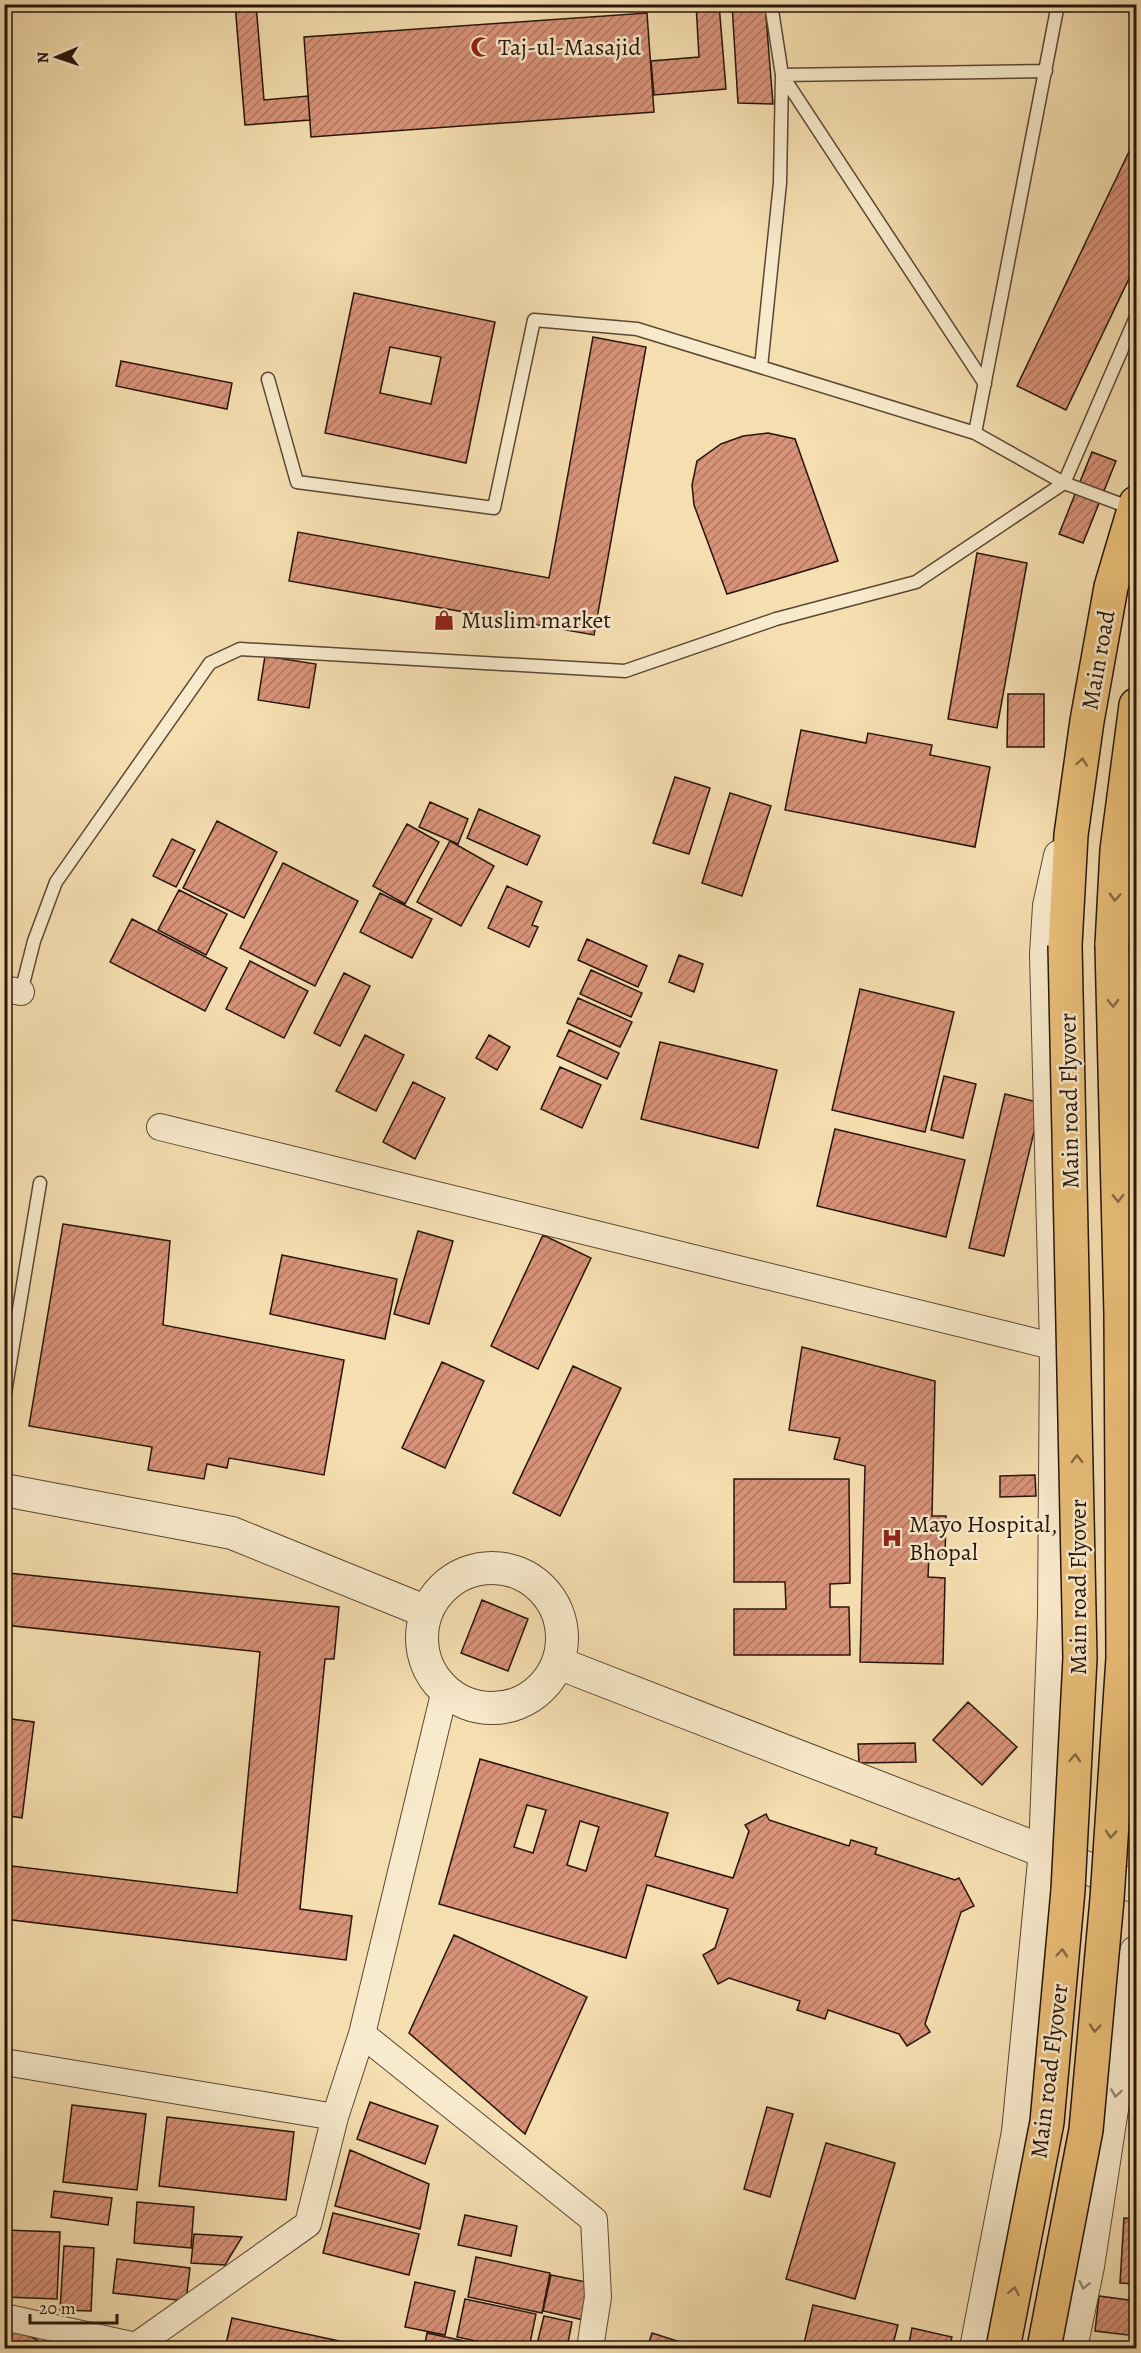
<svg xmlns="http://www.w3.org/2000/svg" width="1141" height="2353" viewBox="0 0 1141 2353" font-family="Alegreya,serif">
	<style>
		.building { fill: url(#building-hatch); stroke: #27150b; stroke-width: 1.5; fill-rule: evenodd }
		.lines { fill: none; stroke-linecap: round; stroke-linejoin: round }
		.service-casing { stroke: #5a4734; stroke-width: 15 }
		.minor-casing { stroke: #5a4734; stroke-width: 28 }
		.tertiary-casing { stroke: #5a4734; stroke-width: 34 }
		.primary-casing { stroke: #27150b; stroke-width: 36 }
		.service { stroke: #f8eacc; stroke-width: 12 }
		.minor { stroke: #f8eacc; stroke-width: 26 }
		.tertiary { stroke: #f8eacc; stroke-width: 32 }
		.primary { stroke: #eabf78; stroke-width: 33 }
		.primary-bridge-casing { stroke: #27150b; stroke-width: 36; stroke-linecap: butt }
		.primary-bridge { stroke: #eabf78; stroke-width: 33 }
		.oneway { stroke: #886a42 }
		.oneway2 { stroke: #9a8a75 }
		.labels { text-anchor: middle; stroke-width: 5; stroke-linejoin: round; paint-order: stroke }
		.poi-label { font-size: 24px; fill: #27150b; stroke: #f8eacc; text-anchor: start }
		.street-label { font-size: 24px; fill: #27150b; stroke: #f8eacc }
	</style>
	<defs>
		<pattern id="building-hatch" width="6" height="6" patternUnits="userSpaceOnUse" patternTransform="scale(1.5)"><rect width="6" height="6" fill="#d89279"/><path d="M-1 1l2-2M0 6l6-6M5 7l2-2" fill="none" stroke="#af7661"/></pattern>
	</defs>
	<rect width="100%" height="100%" fill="#f5deb0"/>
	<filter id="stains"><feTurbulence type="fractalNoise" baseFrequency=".00333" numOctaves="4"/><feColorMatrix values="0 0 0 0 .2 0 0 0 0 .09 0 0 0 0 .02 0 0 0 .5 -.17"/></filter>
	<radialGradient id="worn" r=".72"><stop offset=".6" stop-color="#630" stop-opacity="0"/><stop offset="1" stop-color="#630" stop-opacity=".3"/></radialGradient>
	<path class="building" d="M235,4H256L264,100L308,96L310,120L245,125Z
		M696,4H719L726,89L654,95L651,61L699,57Z
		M732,4H765L773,104L738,103Z
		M647,13L654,112L311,137L304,37Z
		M1136,137V264L1066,410L1017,386Z
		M354,293L495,322L466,463L325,433ZM390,347L441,357L431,404L380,393Z
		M593,337L646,347L594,635L289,581L298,532L549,578Z
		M121,361L232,383L227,409L116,386Z
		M768,433L795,439L838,561L727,594L694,505L692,485L697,461L721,444L743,436Z
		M1092,452L1116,461L1083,543L1059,534Z
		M977,553L1027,563L997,728L948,719Z
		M265,656L316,664L309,708L258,700Z
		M1008,694H1044V747H1007Z
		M801,730L866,743L868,733L932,745L930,755L990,767L975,847L785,810Z
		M675,777L710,788L689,854L653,843Z
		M730,793L771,806L742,896L702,883Z
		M430,802L468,819L458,844L419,827Z
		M479,809L540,836L527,865L467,838Z
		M217,821L277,852L244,918L183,888Z
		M407,824L439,842L405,904L373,886Z
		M172,839L195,850L176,887L153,876Z
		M450,841L494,866L461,926L417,902Z
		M283,863L358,901L315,986L240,948Z
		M507,886L542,902L532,925L538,927L529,947L488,928Z
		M179,890L227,914L206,955L158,930Z
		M380,893L432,919L412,958L360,932Z
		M132,919L227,968L205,1011L110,962Z
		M587,939L647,966L638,987L578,960Z
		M679,955L703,964L694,992L669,982Z
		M250,961L308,991L284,1038L226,1009Z
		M591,970L642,993L631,1017L580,994Z
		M344,973L370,986L340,1046L314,1033Z
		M860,989L954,1012L925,1132L832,1110Z
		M578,998L632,1022L620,1047L567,1023Z
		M569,1030L619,1053L607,1079L557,1056Z
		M365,1035L404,1055L376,1111L336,1091Z
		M489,1035L510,1047L497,1070L476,1058Z
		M660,1042L777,1070L758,1148L641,1119Z
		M560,1067L601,1085L582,1128L541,1109Z
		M944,1076L976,1084L963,1138L931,1130Z
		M413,1082L445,1098L415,1159L383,1142Z
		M1005,1094L1041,1103L1004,1256L969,1248Z
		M835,1129L965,1160L946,1237L817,1206Z
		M63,1224L170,1241L163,1325L344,1360L324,1475L229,1458L227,1468L207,1464L204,1479L148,1470L152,1447L29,1426Z
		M418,1231L453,1241L429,1324L394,1314Z
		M543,1235L591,1258L538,1369L491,1346Z
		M282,1255L397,1279L385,1339L270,1314Z
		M802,1347L935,1381L932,1516H946L945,1555H929L928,1577L945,1578L943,1664L860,1662L865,1466L834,1459L840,1438L789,1430Z
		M442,1362L484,1381L445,1468L402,1448Z
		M573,1366L621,1388L560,1516L513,1493Z
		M1035,1475L1036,1496L1000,1497V1476Z
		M734,1479H849L850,1583L830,1584V1607H849L850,1655H734V1609H786L785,1582H734Z
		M8,1573L339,1607L334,1659H325L300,1909L352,1916L346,1960L4,1919V1865L237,1893L260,1652L4,1625Z
		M482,1600L528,1619L508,1671L461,1653Z
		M968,1702L1017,1747L982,1785L933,1740Z
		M4,1718L34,1722L22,1818L4,1815Z
		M915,1743L916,1762L859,1763L858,1744Z
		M480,1759L668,1813L655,1856L733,1878L749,1831L745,1825L766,1814L769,1820L849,1846L851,1840L877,1848L875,1854L955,1880L959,1878L974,1906L961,1912L925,2024L930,2032L907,2046L899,2034L828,2010L825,2019L797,2010L800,2001L729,1978L718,1984L703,1955L715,1948L728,1909L647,1885L626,1958L439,1904ZM527,1805L546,1810L533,1853L514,1847ZM580,1821L599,1827L586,1871L567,1865Z
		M454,1935L587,1997L525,2134L409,2033Z
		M370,2102L438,2126L425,2164L357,2139Z
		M72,2105L146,2114L137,2190L63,2182Z
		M767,2107L793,2114L770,2197L744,2189Z
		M167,2117L294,2132L286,2200L159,2186Z
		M826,2143L895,2163L855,2299L786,2279Z
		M350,2150L429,2184L420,2229L335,2206Z
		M54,2191L112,2198L108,2225L51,2217Z
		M137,2202L194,2207L191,2248L134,2243Z
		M333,2213L419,2234L409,2275L323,2253Z
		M465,2215L517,2226L511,2256L458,2245Z
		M1124,2218L1136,2219V2284L1120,2283Z
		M4,2230L60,2232L57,2299L4,2297Z
		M194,2234L242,2237L225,2265L191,2263Z
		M64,2246L94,2248L91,2311L60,2310Z
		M476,2257L550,2273L542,2313L468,2297Z
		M117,2259L190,2268L186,2301L113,2293Z
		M551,2275L596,2284L588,2321L543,2311Z
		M415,2282L455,2291L445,2335L405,2327Z
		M1099,2296L1136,2301V2336L1095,2331Z
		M465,2299L536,2314L529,2348H508L457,2337Z
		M813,2305L898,2325L892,2348H803Z
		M544,2316L572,2322L567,2348H536Z
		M232,2318L372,2348H225Z
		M11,2326L52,2348H4V2330Z
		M912,2328L952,2337L949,2348H908Z
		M427,2333L497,2348H424Z
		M652,2333L696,2347V2348H647Z
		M1101,2344L1136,2347V2348H1101Z"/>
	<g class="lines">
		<g class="service-casing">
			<path id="service" d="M761,367L780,183L782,75L771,4
				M268,379L297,482L494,508L534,320L637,329L975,433L1064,483L1134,509
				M985,384L782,75L1046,71
				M975,433L1058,4
				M21,992L34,941L56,882L210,663L240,649L625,671L776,619L916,582L1064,483L1136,317
				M4,1399L40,1183"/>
		</g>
		<g class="minor-casing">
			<path id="minor" d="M4,989L21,992
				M160,1127L1056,1347
				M362,2034L594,2220L598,2297L590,2348
				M4,2062L335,2117
				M4,2317L136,2346
				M133,2348L308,2224L335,2117L362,2034L445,1690"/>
		</g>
		<g class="tertiary-casing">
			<path id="tertiary" d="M1117,850L1130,861L1136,872
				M4,1490L232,1533L427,1612
				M422 1638a70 70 0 1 1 140 0a70 70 0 1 1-140 0Z
				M558,1663L1136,1887
				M976,2348L1018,2132L1045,1851L1054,1616L1056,1347L1046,954L1049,906L1060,856
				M1071,2348L1088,2266L1136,1952"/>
		</g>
		<g class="primary-casing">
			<path id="primary" d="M1065,945L1071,835L1087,721L1111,587L1136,503
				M1112,945L1117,850L1136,705"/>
		</g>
		<use href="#service" class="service"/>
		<use href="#minor" class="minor"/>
		<use href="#tertiary" class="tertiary"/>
		<use href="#primary" class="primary"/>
		<g class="primary-bridge-casing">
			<path id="primary-bridge" d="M1003,2348L1047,2122L1068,1890L1080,1658L1065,945
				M1044,2348L1086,2130L1107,1899L1123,1658L1121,1315L1112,945"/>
		</g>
		<use href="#primary-bridge" class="primary-bridge"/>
	</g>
	<defs><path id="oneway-chevron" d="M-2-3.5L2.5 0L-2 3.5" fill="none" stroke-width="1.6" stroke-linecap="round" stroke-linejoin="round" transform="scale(1.5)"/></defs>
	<g class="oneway">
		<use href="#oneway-chevron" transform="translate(1082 762) rotate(-82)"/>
		<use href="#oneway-chevron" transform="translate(1115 897) rotate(93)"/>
		<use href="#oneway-chevron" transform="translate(1113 1003) rotate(89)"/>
		<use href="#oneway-chevron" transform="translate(1118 1198) rotate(89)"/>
		<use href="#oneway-chevron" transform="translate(1077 1459) rotate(-91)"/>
		<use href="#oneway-chevron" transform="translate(1075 1758) rotate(-87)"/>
		<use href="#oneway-chevron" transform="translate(1111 1834) rotate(94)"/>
		<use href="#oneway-chevron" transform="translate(1062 1953) rotate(-85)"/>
		<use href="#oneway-chevron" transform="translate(1095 2028) rotate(95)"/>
		<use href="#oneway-chevron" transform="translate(1014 2291) rotate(-79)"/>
	</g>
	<g class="oneway2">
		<use href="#oneway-chevron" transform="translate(1116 2093) rotate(99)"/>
		<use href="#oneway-chevron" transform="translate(1084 2285) rotate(102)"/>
	</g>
	<defs>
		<g id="mosque-bare" transform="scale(1.62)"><path d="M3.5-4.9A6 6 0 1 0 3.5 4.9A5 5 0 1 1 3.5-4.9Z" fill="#8f2418" stroke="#f8eacc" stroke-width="2.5" paint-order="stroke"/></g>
		<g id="shop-bare" transform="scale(1.62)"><path d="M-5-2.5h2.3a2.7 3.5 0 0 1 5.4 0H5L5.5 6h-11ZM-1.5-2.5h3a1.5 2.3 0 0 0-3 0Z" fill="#8f2418" stroke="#f8eacc" stroke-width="2.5" paint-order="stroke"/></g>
		<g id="hospital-bare" transform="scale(1.62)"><path d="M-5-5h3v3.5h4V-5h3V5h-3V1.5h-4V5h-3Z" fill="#8f2418" stroke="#f8eacc" stroke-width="2.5" paint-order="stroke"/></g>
	</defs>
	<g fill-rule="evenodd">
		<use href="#mosque-bare" x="481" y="47"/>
		<use href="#shop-bare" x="444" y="620"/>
		<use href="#hospital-bare" x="892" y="1538"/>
	</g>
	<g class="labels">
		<g class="poi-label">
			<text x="498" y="55">Taj-ul-Masajid</text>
			<text x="461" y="628">Muslim market</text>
			<text x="909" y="1532">Mayo Hospital,<tspan x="909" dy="28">Bhopal</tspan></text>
		</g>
		<g class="street-label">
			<text transform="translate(1098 660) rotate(-80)" y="8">Main road</text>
			<text transform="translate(1069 1101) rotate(-91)" y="8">Main road Flyover</text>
			<text transform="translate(1078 1587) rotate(-90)" y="8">Main road Flyover</text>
			<text transform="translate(1049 2071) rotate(-83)" y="8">Main road Flyover</text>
		</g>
	</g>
	<rect width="1141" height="2353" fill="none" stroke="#f5deb0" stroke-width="24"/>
	<rect x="6" y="6" width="1129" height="2341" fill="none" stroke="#27150b" stroke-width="3"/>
	<rect x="12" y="12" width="1117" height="2329" fill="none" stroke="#27150b" stroke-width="1.5"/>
	<g transform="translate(57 57) rotate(268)" stroke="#f8eacc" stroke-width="4.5" paint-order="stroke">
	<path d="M0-4.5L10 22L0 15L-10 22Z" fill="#27150b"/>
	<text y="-9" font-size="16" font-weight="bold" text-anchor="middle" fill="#27150b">N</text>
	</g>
	<path d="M30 2314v9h87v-9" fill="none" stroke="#27150b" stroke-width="3"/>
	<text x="39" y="2314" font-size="18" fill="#27150b" stroke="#f8eacc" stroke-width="4.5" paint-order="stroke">20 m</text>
	<rect width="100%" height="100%" filter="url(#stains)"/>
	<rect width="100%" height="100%" fill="url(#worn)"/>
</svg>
